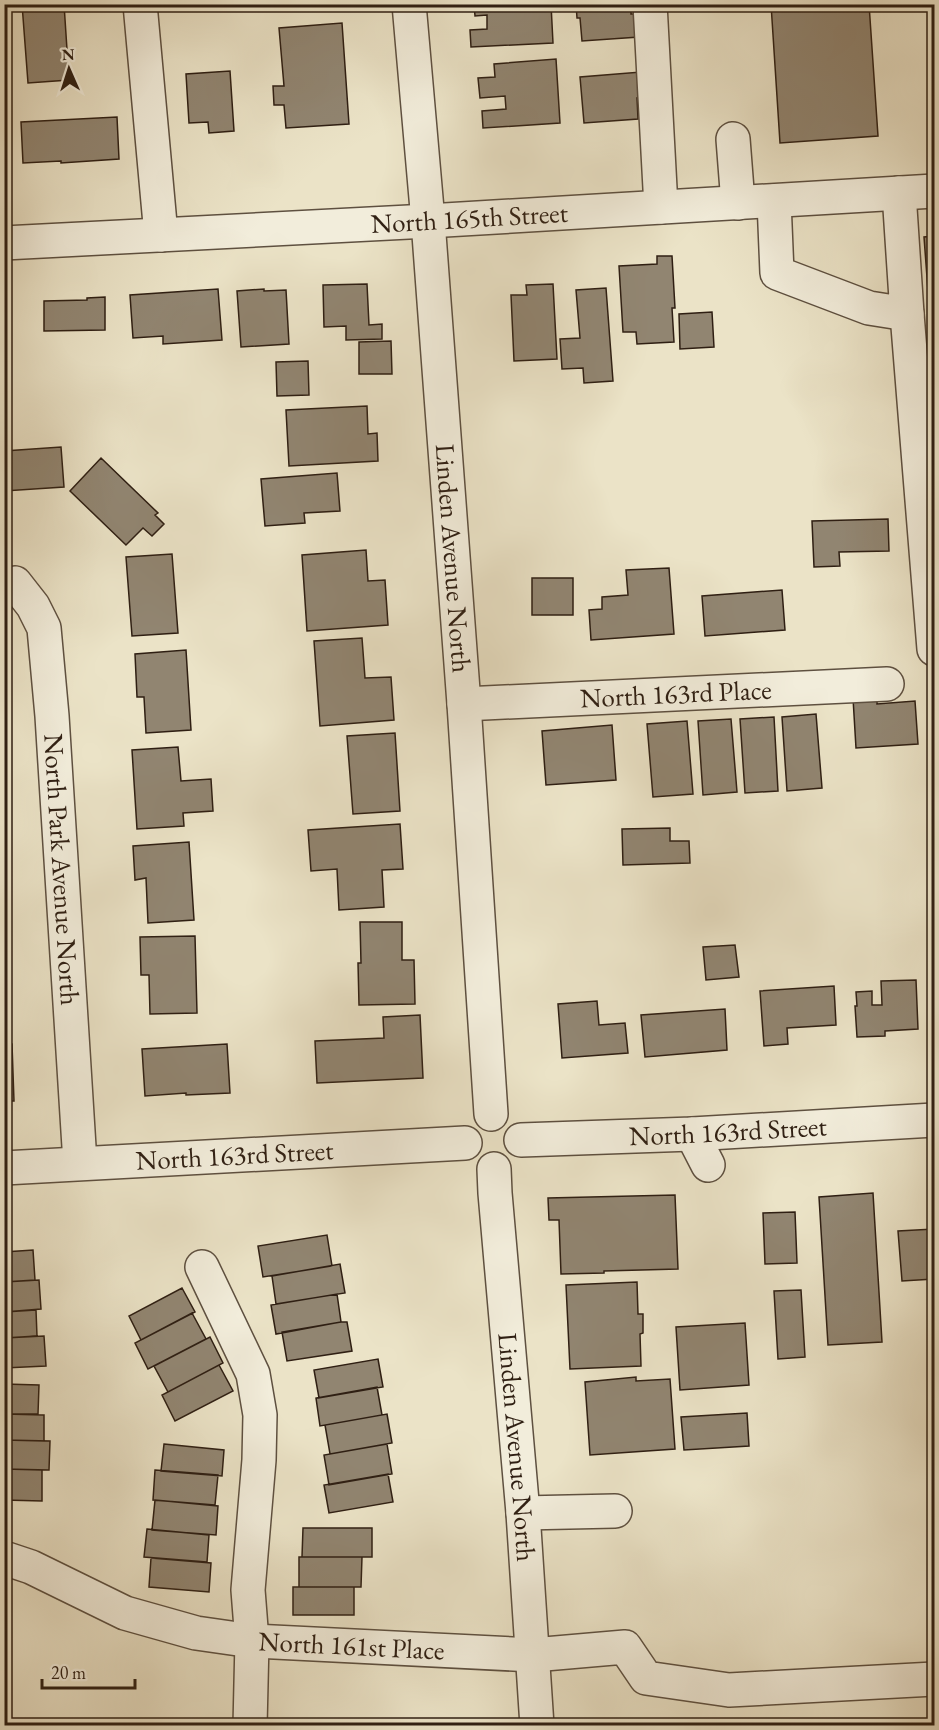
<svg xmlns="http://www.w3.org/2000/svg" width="939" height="1730" viewBox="0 0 939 1730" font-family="'EB Garamond',serif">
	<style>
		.building { fill: #918571; stroke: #2f1f13; stroke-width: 1.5 }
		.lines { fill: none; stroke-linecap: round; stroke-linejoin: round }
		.minor-casing { stroke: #5e5040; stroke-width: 36 }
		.minor { stroke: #f2eddb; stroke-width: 33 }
		.labels { text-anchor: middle; stroke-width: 6; stroke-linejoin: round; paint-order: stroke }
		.street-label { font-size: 27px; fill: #2f1f13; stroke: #f2eddb }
	</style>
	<rect width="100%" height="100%" fill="#ebe3c7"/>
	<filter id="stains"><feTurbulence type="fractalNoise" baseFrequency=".00333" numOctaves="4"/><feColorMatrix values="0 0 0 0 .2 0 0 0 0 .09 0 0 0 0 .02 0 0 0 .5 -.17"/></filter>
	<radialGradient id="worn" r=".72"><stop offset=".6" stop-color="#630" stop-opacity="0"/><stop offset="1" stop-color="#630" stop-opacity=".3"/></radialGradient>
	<path class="building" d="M22,4H64L69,80L28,83Z
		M474,4H551L553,43L471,47L470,30L487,29V15L475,16Z
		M576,4H631V14H638L639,37L582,41L580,18H577Z
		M771,4H869L878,136L780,143Z
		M342,23L349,124L286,128L284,105H274L273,86H284L279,28Z
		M556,59L560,123L483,128L482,111L506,109L505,96L480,98L478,78L495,77L494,64Z
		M230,71L234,131L209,133L208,122L189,123L186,74Z
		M641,72L643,97L637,98L638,119L584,123L580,77Z
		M117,117L119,159L61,163V161L23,163L21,122Z
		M934,236V291H928L924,237Z
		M657,256H672L675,308H672L674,342L637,344L636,332H623L619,266L657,264Z
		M367,284L369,325L382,324V339L346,340V326L324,327L323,285Z
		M553,284L557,359L514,361L511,295H527L526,285Z
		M606,288L613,381L584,383L583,368L562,369L560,339L580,338L576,290Z
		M218,289L222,340L163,344V336L133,338L130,295Z
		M264,289V291L286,290L289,344L241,347L237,291Z
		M105,297V330L44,331V301L87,300V298Z
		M712,312L714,347L680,349L679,314Z
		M391,341L392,374H359V342Z
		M4,355L7,399H4Z
		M308,361L309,395L277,396L276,362Z
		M931,361H934V416Z
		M367,406L368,434L377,433L378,461L289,466L286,410Z
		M61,447L64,487L4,491V451Z
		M101,458L158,513L155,515L164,524L152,536L143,528L126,545L70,491Z
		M337,473L340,511L304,513L305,523L265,526L261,479Z
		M888,519L889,551L839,552L840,566L814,567L812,521Z
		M366,550L368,581L385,580L388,625L307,631L302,555Z
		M172,554L178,633L132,636L126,557Z
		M669,568L674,634L591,640L589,610L602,609V597L628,595L626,570Z
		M532,578H573V615H532Z
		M782,590L785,630L705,636L702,596Z
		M362,638L365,678L391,677L394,720L320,726L314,641Z
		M186,650L191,730L146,733L144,697H137L135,654Z
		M877,697V704L915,701L918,744L856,748L853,698Z
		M816,714L822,788L787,791L782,717Z
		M774,717L778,791L745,793L740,719Z
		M731,719L737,792L703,795L698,721Z
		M687,721L693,794L653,797L647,724Z
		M612,725L616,780L546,785L542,731Z
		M395,733L400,811L353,814L347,736Z
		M178,747L181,781L211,779L213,811L183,813L184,826L137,829L132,750Z
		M400,824L403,869L382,870L384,907L339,910L337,869L311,871L308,830Z
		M670,828V841H689L690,863L623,865L622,829Z
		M189,842L194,920L148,923L146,878L135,880L133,846Z
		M360,922H402V960H414L415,1004L359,1005L358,963H361Z
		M195,936L197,1013L150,1014L149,975H141L140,937Z
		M735,945L739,977L706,980L703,947Z
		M916,980L918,1029L885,1031V1036L857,1037L855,1006H857L856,992L872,991V1005H882L881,981Z
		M834,986L836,1025L787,1028L788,1044L764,1046L760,991Z
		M597,1001L599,1025L625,1023L628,1053L562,1058L558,1004Z
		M725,1009L727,1050L645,1057L641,1015Z
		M420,1015L423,1078L317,1083L315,1041L384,1038L383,1017Z
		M12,1044L14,1101H4V1045Z
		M227,1044L230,1093L186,1095V1093L145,1096L142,1049Z
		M873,1193L882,1342L828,1345L819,1197Z
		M675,1195L678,1269L604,1271V1273L561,1274L559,1220H549L548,1198Z
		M795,1212L797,1263L765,1264L763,1213Z
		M934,1229V1279L902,1281L898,1231Z
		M327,1235L332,1266L263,1277L258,1246Z
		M33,1250L35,1280L4,1282V1252Z
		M340,1264L345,1293L276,1304L272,1276Z
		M39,1280L41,1309L4,1312V1282Z
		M637,1282L638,1314H643V1333L640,1334L641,1366L570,1369L566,1285Z
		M182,1288L195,1312L141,1340L129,1316Z
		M801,1290L805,1357L778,1359L774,1291Z
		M337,1294L341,1322L276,1334L271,1305Z
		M36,1310L37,1336L4,1338V1312Z
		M192,1313L206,1339L148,1369L135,1343Z
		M341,1322H347L352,1351L287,1361L282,1332Z
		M745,1323L749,1385L680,1390L676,1327Z
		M44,1336L46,1366L4,1368V1338Z
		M210,1337L223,1363L168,1392L154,1366Z
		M378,1359L383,1387L319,1398L314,1370Z
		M219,1365L233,1391L175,1421L162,1395Z
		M636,1377V1381L670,1379L675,1449L590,1455L585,1382Z
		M4,1384L39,1385L38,1414H4Z
		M377,1387L382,1415L320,1426L316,1398Z
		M747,1413L749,1446L684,1450L681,1417Z
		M4,1414L44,1415V1441L4,1440Z
		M387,1414L392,1443L330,1454L325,1425Z
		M4,1440L50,1441L49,1470L4,1469Z
		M164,1444L224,1450L222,1476L161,1471Z
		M387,1444L392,1474L329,1485L324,1455Z
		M4,1469L42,1470V1501L4,1500Z
		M155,1470L218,1475L215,1505L153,1500Z
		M388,1474L393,1502L329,1513L324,1485Z
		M155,1500L218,1506L216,1535L152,1530Z
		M303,1528H372V1557H302Z
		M147,1529L209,1535L207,1562L144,1557Z
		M299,1557H362L361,1587H299Z
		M151,1558L211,1563L209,1592L149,1587Z
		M293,1587H354V1615H293Z"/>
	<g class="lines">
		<g class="minor-casing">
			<g id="minor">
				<path d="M140,4L161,235"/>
				<path id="s1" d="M409,4L428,221L464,704L491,1114"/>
				<path d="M650,4L661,207"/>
				<path d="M733,139L738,203"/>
				<path d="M774,201L777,273L869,308L907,314L899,193"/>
				<path id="s2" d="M4,243L428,221L934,191"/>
				<path d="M907,314L934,649"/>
				<path id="s3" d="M15,583L33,606L44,628L52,716L80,1163"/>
				<path id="s4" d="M464,704L887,684"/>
				<path d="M692,1134L708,1165"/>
				<path id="s5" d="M521,1140L692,1134L934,1120"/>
				<path id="s6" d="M4,1168L465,1143"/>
				<path id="s7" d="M494,1169L495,1193L523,1513L537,1726"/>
				<path d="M202,1267L253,1374L260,1415L259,1460L248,1590L252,1641L250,1726"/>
				<path d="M523,1513L615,1511"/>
				<path id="s8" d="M4,1558L31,1567L125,1613L196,1633L252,1641L533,1655L625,1647L646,1678L729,1690L934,1679"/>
			</g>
		</g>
		<use href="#minor" class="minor"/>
	</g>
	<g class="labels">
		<g class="street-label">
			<text dy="9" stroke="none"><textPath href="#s2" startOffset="466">North 165th Street</textPath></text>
			<text dy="9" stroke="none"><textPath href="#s1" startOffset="556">Linden Avenue North</textPath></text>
			<text dy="9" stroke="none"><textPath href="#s4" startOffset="212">North 163rd Place</textPath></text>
			<text dy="9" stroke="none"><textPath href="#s3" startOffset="296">North Park Avenue North</textPath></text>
			<text dy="9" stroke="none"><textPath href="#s5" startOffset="207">North 163rd Street</textPath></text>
			<text dy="9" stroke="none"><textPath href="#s6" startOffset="231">North 163rd Street</textPath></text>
			<text dy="9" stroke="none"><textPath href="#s7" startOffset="279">Linden Avenue North</textPath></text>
			<text dy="9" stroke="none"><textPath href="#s8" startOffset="363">North 161st Place</textPath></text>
		</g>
	</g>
	<rect width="939" height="1730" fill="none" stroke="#ebe3c7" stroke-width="24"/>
	<rect x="6" y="6" width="927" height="1718" fill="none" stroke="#2f1f13" stroke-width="3"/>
	<rect x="12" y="12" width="915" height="1706" fill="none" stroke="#2f1f13" stroke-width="1.5"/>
	<g transform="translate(69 69) rotate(357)" stroke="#f2eddb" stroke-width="4.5" paint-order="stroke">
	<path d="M0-4.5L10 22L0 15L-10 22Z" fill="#2f1f13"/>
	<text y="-9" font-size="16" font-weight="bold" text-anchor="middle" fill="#2f1f13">N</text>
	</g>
	<path d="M42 1679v9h93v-9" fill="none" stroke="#2f1f13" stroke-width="3"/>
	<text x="51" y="1679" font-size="18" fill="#2f1f13" stroke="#f2eddb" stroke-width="4.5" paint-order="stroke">20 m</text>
	<rect width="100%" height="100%" filter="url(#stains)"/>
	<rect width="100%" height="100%" fill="url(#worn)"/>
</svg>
